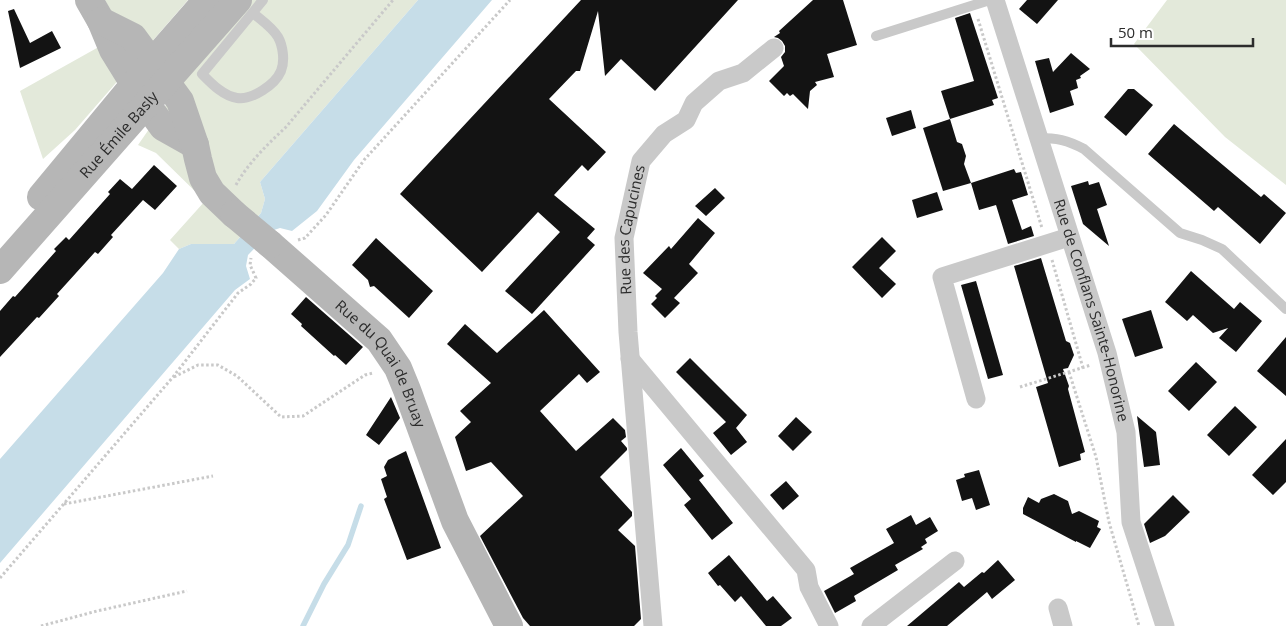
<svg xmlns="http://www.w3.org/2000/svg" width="1286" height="626" viewBox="0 0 1286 626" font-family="'Open Sans',sans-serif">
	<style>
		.green { fill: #e3e9da }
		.water { fill: #c6dde8 }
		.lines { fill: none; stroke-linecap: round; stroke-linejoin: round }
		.stream { stroke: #c6dde8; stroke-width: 5.5 }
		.building { fill: #131313 }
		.path { stroke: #c9c9c9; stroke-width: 3; stroke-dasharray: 2.5 2.5; stroke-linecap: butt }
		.lane { stroke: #c9c9c9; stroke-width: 10 }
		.street { stroke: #c9c9c9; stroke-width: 19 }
		.secondary { stroke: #b6b6b6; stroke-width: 28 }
		.secondary-bridge { stroke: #b6b6b6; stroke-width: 28 }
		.labels { text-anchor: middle; stroke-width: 5; stroke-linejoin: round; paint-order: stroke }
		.street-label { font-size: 15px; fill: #2c2c2c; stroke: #fff }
	</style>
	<rect width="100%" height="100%" fill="#fff"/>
	<path class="green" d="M105,0H188L75,130L43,159L20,91L138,25L112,14Z
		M252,0H418L260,182L265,199L261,213L234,244H191L179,249L170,240L205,201L156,153L138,145L186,76Z
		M1167,0H1286V185L1225,137L1134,44Z"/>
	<path class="water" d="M418,0H492L354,160L317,211L292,231L280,228L271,231L248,255L246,266L250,279L235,290L0,563V459L163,273L179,249L191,244H234L261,213L265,199L260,182Z"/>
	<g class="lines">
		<path class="stream" d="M303,626L324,584L348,545L361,506"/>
	</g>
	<path class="building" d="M581,0H738L655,91L621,59L605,76L598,11L580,71H576L549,99L606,152L588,171L582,165L554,195L595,229L587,238L595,245L532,314L505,291L560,232L538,212L482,272L400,194Z
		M813,0H843L857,45L827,54L834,77L815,82L817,85L810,91L808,109L793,94L790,96L787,93L784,96L769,81L784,66L781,57L785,52V46L782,41L778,38L774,37L780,33L779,31Z
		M1027,0H1058L1037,24L1019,9Z
		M14,9L30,43L52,31L61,48L20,68L8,11Z
		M970,13L998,98L992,100L994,105L950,119L957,142L962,144L966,156L964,164L971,183L943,191L923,128L950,119L941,91L974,81L955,18Z
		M1071,53L1090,69L1080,76L1081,78L1076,80L1078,88L1070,91L1074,105L1050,113L1035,61L1049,58L1053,72Z
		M1128,89H1134L1153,105L1126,136L1104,117Z
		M911,110L916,128L892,136L886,118Z
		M1174,124L1261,197L1264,194L1286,213L1260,244L1218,207L1214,211L1148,154Z
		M154,165L177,186L155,210L143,200L111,235L113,237L98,254L95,252L57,294L59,296L39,318L37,317L0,357V311L13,296L15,297L56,251L54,249L66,237L69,240L110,194L108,192L120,179L132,189Z
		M1014,169L1016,173L1021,172L1028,195L1012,200L1022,230L1031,226L1034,236L1008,244L996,205L979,210L971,183Z
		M1088,181L1089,185L1099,182L1107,205L1097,209L1109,246L1083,224L1071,186Z
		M715,188L725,198L706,216L695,206Z
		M937,192L943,210L917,218L912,200Z
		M698,218L715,233L689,264L698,273L674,298L680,303L665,318L651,304L657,298L655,296L662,289L643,273L669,246L671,249Z
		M882,237L896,251L879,268L896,284L882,298L852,267Z
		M376,238L433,291L409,318L374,286L370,287L368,280L352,265Z
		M1041,258L1066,341L1070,343L1074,355L1068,368L1063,369L1069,386L1068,389L1085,452L1080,454L1081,460L1059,467L1036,387L1048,383L1014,266Z
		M1191,271L1234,309L1240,302L1262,321L1236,352L1219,338L1228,328L1213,333L1193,315L1187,321L1165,302Z
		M976,281L1003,375L988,379L961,285Z
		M306,297L363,347L346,365L335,355L334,356L301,326L302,324L291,314Z
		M544,310L600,372L587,383L579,374L540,411L576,451L613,418L625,430L626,437L621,441L627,448V450L600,477L632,512V516L618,530L635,546L641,619L634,626H530L523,618L480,536L523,496L491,462L466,471L455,437L471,422L460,411L491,383L447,344L465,324L497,353Z
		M1151,310L1163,348L1135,357L1122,319Z
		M1286,337V396L1257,371Z
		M690,358L747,415L736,428L747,442L731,455L713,433L726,422L676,372Z
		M1196,362L1217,382L1189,411L1168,391Z
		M391,397L400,418L379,445L366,435Z
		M1235,406L1257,427L1229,456L1207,435Z
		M1137,416L1156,432L1160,465L1144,467Z
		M796,417L812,432L793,451L778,436Z
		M1286,439V482L1273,495L1252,475Z
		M681,448L704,476L699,480L733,523L712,540L684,505L691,499L663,465Z
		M406,451L441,548L407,560L384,499L387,497L381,479L387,476L384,467L388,460Z
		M979,470L990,505L976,510L972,498L962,501L956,480L965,477L964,474Z
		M786,481L799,496L783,510L770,495Z
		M1054,494L1068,501L1072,514L1079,511L1099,521L1097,527L1101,529L1090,548L1076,541V542L1023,514V508L1028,497L1039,503L1041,499Z
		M1173,495L1190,512L1165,536L1150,543L1144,524Z
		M911,515L916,525L930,517L938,531L925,539L927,543L921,547L923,549L895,565L898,570L854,596L856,601L835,613L824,591L854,574L850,568L894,543L886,529Z
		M729,555L767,601L773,596L792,618L781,626H766L741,596L735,602L720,585L718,586L708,573Z
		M998,560L1015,580L992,599L987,592L947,626H907L959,582L964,587L982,572L984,573Z"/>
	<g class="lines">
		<path class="path" d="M978,19L1042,228
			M236,185C248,163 267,145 286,127L393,0
			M298,240L305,238L326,215L364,160L510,0
			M1052,260L1083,368
			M1069,372L1096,457L1109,522L1139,626
			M174,377L198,365H218L237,376L281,417L303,416L365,375L373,373
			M1020,387L1091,365
			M64,504L213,476
			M0,578L173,377L238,293L251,284L256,278L250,265L251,258
			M41,626L97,611L187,591"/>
		<path class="lane" d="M253,13C261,20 272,27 278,37C283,46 285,61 281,71C275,85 252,100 237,98C223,96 211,83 202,74L263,0
			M876,36L990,0
			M1038,138C1057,138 1067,140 1084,149L1180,233L1202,240L1222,249L1286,309"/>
		<g class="street">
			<path id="s1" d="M995,0L1107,353L1126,432L1131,522L1165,626"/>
			<path d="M630,359L806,570L809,587L829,626"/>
			<path d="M976,399L942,277L1069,237"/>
			<path d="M1058,608L1063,626"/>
			<path id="s2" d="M653,626L628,332L624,238L641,161L664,134L686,120L694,103L719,81L743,73L774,48"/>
			<path d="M871,626L955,561"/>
		</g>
		<g class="secondary">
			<path d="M89,0L101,21L113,50L147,105L163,127L195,145"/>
			<path d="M101,21L133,37L180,101L195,145L198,159L203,178L212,193L234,214"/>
			<path d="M41,197L152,63L207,0"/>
			<path id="s3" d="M270,244L379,340L398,368L407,390L455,521L509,626"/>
			<path id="s4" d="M0,270L238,0"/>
		</g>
		<path class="secondary-bridge" d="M234,214L270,244"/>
	</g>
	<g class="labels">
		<g class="street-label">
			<text dy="5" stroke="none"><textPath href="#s4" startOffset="180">Rue Émile Basly</textPath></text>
			<text dy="5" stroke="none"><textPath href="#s2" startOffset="398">Rue des Capucines</textPath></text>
			<text dy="5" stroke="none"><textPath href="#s1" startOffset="325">Rue de Conflans Sainte-Honorine</textPath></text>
			<text dy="5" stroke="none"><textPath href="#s3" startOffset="166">Rue du Quai de Bruay</textPath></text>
		</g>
	</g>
	<path d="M1111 38v8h142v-8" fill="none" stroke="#2c2c2c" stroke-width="2.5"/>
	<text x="1118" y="38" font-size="15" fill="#2c2c2c" stroke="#ffffff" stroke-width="4" paint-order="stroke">50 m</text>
</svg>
